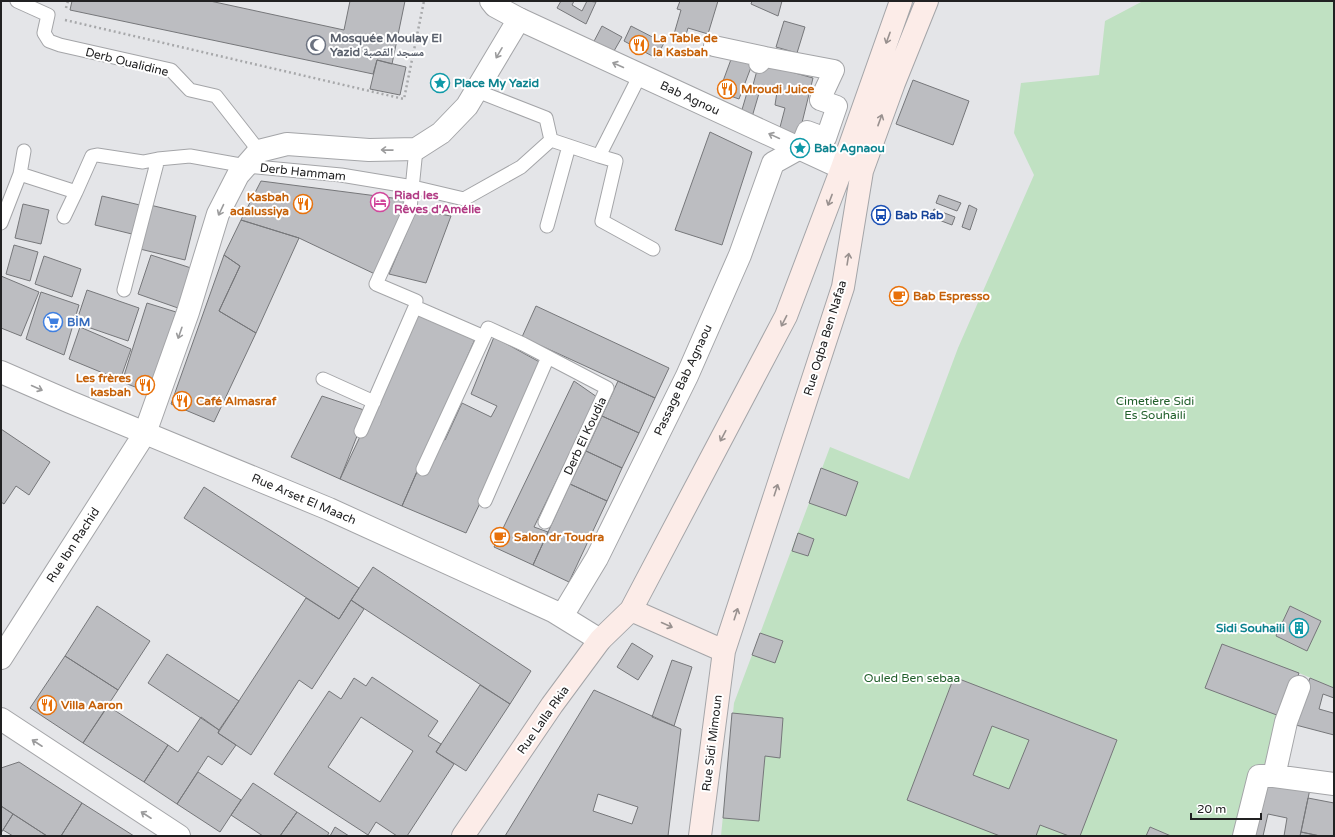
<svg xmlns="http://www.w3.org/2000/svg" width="1335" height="837" viewBox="0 0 1335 837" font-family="'Varela Round','Noto Naskh Arabic',sans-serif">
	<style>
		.green { fill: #c0e1c2 }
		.building { fill: #bcbdc1; stroke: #76777a; fill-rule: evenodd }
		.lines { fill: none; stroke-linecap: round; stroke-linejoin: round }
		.service-casing { stroke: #a4a5a8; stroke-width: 15 }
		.pedestrian-casing { stroke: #a4a5a8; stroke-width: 22 }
		.minor-casing { stroke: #a4a5a8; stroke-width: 24 }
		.tertiary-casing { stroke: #a4a5a8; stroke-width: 24 }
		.secondary-casing { stroke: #a4a5a8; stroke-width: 24 }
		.path { stroke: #a7a8aa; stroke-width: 2.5; stroke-dasharray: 2 3; stroke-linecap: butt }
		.service { stroke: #fff; stroke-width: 13 }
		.pedestrian { stroke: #fff; stroke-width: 20 }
		.minor { stroke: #fff; stroke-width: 22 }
		.tertiary { stroke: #fff; stroke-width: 22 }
		.secondary { stroke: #fcece8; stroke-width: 22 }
		.oneway { stroke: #99918f }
		.oneway2 { stroke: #9b9b9c }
		.labels { text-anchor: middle; stroke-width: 4; stroke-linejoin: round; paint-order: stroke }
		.worship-label { font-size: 12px; font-weight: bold; fill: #5b616d; stroke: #fff; text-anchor: start }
		.food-label { font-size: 12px; font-weight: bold; fill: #c56008; stroke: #fff; text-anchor: start }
		.street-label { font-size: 12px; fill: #212122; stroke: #fff }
		.culture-label { font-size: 12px; font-weight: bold; fill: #0d838f; stroke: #fff; text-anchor: start }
		.hotel-label { font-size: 12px; font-weight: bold; fill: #b23c85; stroke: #fff; text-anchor: start }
		.transit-label { font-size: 12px; font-weight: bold; fill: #164399; stroke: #fff; text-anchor: start }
		.shop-label { font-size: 12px; font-weight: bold; fill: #366cbe; stroke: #fff; text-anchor: start }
		.park-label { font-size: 12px; fill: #215f2b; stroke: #fff }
	</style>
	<rect width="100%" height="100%" fill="#e4e5e8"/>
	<path class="green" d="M1143,1H1334V688L1299,673L1240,836H721L734,703L830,447L909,479L958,348L1034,175L1014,133L1021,83L1099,75L1105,21Z"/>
	<path class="building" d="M72,1H210L344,30L350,1H405L392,64L377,60L373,74L70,10Z
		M561,1H574L572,5L582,11L587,1L596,2L586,24L557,8Z
		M680,1H718L708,34L688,28L685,38L674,34L681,10L677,9Z
		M752,1H782L778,16L751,4Z
		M784,21L805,27L797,53L776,47Z
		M602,26L622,37L610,58L591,47Z
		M631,26L664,43L656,58L624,41Z
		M733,54L753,62L739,99L719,92Z
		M377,60L406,67L400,95L370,89Z
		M759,63L813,78L798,139L779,131L785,108L775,105L777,92L753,85Z
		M913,80L969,101L953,145L896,124Z
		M749,86L760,90L752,117L741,113Z
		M710,132L752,152L722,245L675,230Z
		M261,181L408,200L377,275L299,238L241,220Z
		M939,195L961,203L957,211L936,203Z
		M102,196L144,206L136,235L95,225Z
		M23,204L49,210L41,244L15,238Z
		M150,205L196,216L185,260L140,249Z
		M969,205L977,209L970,230L962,227Z
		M934,209L955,217L952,225L931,217Z
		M416,210L451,216L426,283L389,274Z
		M241,220L299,238L256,333L219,311L240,266L224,255Z
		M14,245L38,252L30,281L6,274Z
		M151,255L191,268L178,308L138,294Z
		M224,255L240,266L219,311L256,333L214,422L171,404Z
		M44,256L81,269L72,297L35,284Z
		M1,276L39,292L21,336L1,328Z
		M87,290L139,308L128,341L76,323Z
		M41,292L79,305L64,355L26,339Z
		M147,303L176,312L151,393L122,382Z
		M536,306L669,368L655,398L522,337Z
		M418,314L475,339L402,506L340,479Z
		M80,327L131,349L120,380L69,359Z
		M494,337L545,365L466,533L402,506L433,435L445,440L462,403L491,417L497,406L471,394Z
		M574,381L597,397L534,527L548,532L533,565L494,547Z
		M618,381L655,398L639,433L602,416Z
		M322,396L367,411L340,479L291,457Z
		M602,416L639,433L622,468L586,451Z
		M1,429L50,462L29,495L16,486L4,504L1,502Z
		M586,451L622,468L607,501L570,484Z
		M821,468L858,482L846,516L809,503Z
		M570,484L607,501L569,582L533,565Z
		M204,487L359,588L339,619L184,518Z
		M798,533L814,539L808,556L792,551Z
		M373,567L531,671L510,704L351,600Z
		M306,598L339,619L351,600L364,609L312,689L299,680L251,755L218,733Z
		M97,606L150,641L118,690L65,656Z
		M1290,606L1321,621L1307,651L1276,636Z
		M760,633L783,641L775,663L752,655Z
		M632,643L653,656L638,680L617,667Z
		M1222,644L1299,673L1282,717L1205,688Z
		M167,654L239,701L219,730L148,683Z
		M65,656L118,690L83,743L30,708Z
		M672,660L692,667L674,726L652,717Z
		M372,677L438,721L428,736L441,744L436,752L454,764L407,836H397L376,822L368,835L274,774L329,691L341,699L354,678L366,686ZM361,717L413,751L380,802L328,767Z
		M954,677L1117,740L1080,836H1069L1040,825L1036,836H1000L907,800ZM992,726L1029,740L1009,789L973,775Z
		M1310,678L1334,688V698L1323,694L1319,709L1333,713L1334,711V735L1292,724Z
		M480,685L510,704L466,771L436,752Z
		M594,690L681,729L668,836H505ZM598,794L638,807L632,824L593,811Z
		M108,706L168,745L144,782L83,743Z
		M732,713L783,718L780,758L765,756L759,821L723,818Z
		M201,717L219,730L218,733L236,745L222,765L208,756L177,804L144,782L168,745L178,752Z
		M19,762L82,803L61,836H47L1,806V768Z
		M198,772L241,800L220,832L177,804Z
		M1261,777L1310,789L1300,836H1284L1287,818L1268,814L1263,836H1248Z
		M253,783L297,812L280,836H263L231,815Z
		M1308,798L1334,803V836H1320L1301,832Z
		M82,803L134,836H61Z
		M1,806L13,814L1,833Z
		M297,812L329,833L327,836H280Z
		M13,814L47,836H13L3,830Z
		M335,827L349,836H330Z
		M1150,827L1171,836H1146Z
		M1301,832L1320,836H1300Z"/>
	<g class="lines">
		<g class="service-casing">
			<path id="service" d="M17,1L48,15L44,33L49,41L60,45L171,70L190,90L216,96L259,151
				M477,91L546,118L551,140L599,156L640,75
				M416,149L410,209L376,284L416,301L415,307L484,337L488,328L523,344L607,388L545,522
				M24,151L20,174L76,192L92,156L97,155L143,162L158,159L190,156L246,166L341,175L413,187L464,199L521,167L551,140
				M599,156L616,161L602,221L653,249
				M64,217L76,192
				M1,223L20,174
				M547,226L569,146
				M124,290L158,159
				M323,379L374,402
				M361,431L415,307
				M423,469L484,337
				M485,501L548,357"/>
		</g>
		<g class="pedestrian-casing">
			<path id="pedestrian" d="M714,46L765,57
				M759,63L765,57L834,70L820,100L837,106L826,138L807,131L800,148"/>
		</g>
		<g class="minor-casing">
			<path id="minor" d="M1,372L70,402L329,509L553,611L600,640
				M562,616L597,558L687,376L740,255L773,163L800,148
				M1,658L145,433L188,312L218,214L238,175L259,151L287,144L369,150L416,149L441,133L467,106L519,19
				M1,719L179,836
				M1274,776L1286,722L1299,687
				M1244,836L1259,776H1274L1334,784"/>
		</g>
		<g class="tertiary-casing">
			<path id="tertiary" d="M491,1L495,6L519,19L842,168L860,171"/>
		</g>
		<g class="secondary-casing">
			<path id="secondary" d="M631,610L724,651
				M463,836L552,705L600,640L631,610L786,316L842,168L901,1
				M700,836L724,651L843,287L862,171L894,83L927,1"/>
		</g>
		<path class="path" d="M66,8L68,1
			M65,20L404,99L424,1"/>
		<use href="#service" class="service"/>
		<use href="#pedestrian" class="pedestrian"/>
		<use href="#minor" class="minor"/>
		<use href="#tertiary" class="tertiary"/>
		<use href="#secondary" class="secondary"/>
	</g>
	<defs><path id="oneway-shaft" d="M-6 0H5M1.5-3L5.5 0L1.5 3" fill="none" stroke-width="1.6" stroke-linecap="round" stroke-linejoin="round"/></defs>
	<g class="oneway">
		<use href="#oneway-shaft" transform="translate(888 38) rotate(110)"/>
		<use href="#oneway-shaft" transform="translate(880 120) rotate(-70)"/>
		<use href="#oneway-shaft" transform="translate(830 200) rotate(111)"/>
		<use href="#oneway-shaft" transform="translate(848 259) rotate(-81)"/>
		<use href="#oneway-shaft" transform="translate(784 321) rotate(117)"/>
		<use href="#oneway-shaft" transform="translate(723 436) rotate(118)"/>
		<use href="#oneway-shaft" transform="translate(776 490) rotate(-72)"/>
		<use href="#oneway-shaft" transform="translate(736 614) rotate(-72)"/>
		<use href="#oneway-shaft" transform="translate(667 625) rotate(24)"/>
	</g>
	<g class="oneway2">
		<use href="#oneway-shaft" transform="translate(499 53) rotate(120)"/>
		<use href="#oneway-shaft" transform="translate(618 65) rotate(-156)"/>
		<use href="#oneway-shaft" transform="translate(774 136) rotate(-155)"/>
		<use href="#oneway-shaft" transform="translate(387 150) rotate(-179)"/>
		<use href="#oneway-shaft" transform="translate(221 210) rotate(115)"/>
		<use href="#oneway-shaft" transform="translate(180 333) rotate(109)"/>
		<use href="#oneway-shaft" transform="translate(37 388) rotate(24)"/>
		<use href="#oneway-shaft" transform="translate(37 743) rotate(-147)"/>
		<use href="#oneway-shaft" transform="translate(146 815) rotate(-147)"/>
	</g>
	<defs>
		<g id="mosque-ring" transform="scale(1)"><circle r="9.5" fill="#fff" stroke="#6b7280" stroke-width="1.5"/><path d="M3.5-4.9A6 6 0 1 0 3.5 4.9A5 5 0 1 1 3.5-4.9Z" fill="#6b7280"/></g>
		<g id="restaurant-ring" transform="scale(1)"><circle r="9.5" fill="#fff" stroke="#e8710a" stroke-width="1.5"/><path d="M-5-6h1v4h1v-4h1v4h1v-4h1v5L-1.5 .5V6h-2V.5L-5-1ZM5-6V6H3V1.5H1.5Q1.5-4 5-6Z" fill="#e8710a"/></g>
		<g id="sight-ring" transform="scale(1)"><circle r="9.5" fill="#fff" stroke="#0f9aa8" stroke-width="1.5"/><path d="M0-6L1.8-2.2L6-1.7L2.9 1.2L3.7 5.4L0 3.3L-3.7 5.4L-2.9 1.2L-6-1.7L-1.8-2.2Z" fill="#0f9aa8"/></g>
		<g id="hotel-ring" transform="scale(1)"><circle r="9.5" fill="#fff" stroke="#d1479c" stroke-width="1.5"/><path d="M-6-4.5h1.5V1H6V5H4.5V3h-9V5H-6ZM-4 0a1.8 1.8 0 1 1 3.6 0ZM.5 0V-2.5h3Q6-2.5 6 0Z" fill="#d1479c"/></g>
		<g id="bus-ring" transform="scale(1)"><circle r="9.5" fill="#fff" stroke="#1a4fb4" stroke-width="1.5"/><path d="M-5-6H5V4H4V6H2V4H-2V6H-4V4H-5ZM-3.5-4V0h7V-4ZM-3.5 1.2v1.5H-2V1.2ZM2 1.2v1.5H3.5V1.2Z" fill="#1a4fb4"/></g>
		<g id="cafe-ring" transform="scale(1)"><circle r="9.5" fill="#fff" stroke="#e8710a" stroke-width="1.5"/><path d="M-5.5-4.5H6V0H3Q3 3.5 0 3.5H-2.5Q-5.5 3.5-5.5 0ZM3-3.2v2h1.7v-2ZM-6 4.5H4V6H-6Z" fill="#e8710a"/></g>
		<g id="supermarket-ring" transform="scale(1)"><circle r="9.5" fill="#fff" stroke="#3f7fe0" stroke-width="1.5"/><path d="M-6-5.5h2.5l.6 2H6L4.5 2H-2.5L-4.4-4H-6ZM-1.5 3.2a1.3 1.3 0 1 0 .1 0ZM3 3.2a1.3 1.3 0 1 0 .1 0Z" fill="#3f7fe0"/></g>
		<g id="building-ring" transform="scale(1)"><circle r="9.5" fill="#fff" stroke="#0f9aa8" stroke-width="1.5"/><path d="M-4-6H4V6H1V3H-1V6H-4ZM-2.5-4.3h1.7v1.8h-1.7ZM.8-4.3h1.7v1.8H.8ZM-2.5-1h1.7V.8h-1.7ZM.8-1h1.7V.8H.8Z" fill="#0f9aa8"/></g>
	</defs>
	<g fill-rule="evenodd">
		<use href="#mosque-ring" x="316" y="45"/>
		<use href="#restaurant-ring" x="639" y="45"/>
		<use href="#sight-ring" x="440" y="83"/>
		<use href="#restaurant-ring" x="727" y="89"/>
		<use href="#sight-ring" x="800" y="148"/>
		<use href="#hotel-ring" x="380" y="202"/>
		<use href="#restaurant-ring" x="303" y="204"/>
		<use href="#bus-ring" x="881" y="215"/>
		<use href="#cafe-ring" x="899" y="296"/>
		<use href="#supermarket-ring" x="53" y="322"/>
		<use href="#restaurant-ring" x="145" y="385"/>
		<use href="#restaurant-ring" x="182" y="401"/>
		<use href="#cafe-ring" x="500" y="537"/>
		<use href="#building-ring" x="1299" y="628"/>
		<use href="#restaurant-ring" x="47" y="705"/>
	</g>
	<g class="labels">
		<g class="worship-label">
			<text x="330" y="42">Mosquée Moulay El<tspan x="330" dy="14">Yazid مسجد القصبة</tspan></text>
		</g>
		<g class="food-label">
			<text x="653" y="42">La Table de<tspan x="653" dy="14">la Kasbah</tspan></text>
			<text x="741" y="93">Mroudi Juice</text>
			<text x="289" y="201" text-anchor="end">Kasbah<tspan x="289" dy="14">adalussiya</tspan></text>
			<text x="913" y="300">Bab Espresso</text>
			<text x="131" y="382" text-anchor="end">Les frères<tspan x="131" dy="14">kasbah</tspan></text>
			<text x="196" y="405">Café Almasraf</text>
			<text x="514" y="541">Salon dr Toudra</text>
			<text x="61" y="709">Villa Aaron</text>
		</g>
		<g class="street-label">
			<text transform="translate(127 62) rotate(14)" y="4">Derb Oualidine</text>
			<text transform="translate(690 98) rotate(25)" y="4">Bab Agnou</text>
			<text transform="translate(303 172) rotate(6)" y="4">Derb Hammam</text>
			<text transform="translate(825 338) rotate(-73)" y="4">Rue Oqba Ben Nafaa</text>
			<text transform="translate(683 380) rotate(-65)" y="4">Passage Bab Agnaou</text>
			<text transform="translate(585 436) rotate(-65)" y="4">Derb El Koudia</text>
			<text transform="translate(304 499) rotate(23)" y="4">Rue Arset El Maach</text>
			<text transform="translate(73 545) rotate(-57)" y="4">Rue Ibn Rachid</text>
			<text transform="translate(543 720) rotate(-55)" y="4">Rue Lalla Rkia</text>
			<text transform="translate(712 743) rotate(-83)" y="4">Rue Sidi Mimoun</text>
		</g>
		<g class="culture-label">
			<text x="454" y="87">Place My Yazid</text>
			<text x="814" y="152">Bab Agnaou</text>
			<text x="1285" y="632" text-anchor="end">Sidi Souhaili</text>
		</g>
		<g class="hotel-label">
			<text x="394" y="199">Riad les<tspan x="394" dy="14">Rêves d'Amélie</tspan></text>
		</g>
		<g class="transit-label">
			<text x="895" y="219">Bab Rab</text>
		</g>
		<g class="shop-label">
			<text x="67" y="326">BİM</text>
		</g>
		<g class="park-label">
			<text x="1155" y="405">Cimetière Sidi<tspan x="1155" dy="14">Es Souhaili</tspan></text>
			<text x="912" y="682">Ouled Ben sebaa</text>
		</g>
	</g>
	<rect width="1335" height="837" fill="none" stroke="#212122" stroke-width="4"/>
	<path d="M1191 813v6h70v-6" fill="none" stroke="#212122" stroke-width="2"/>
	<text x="1197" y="813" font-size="12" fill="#212122" stroke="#ffffff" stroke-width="3" paint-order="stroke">20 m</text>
</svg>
